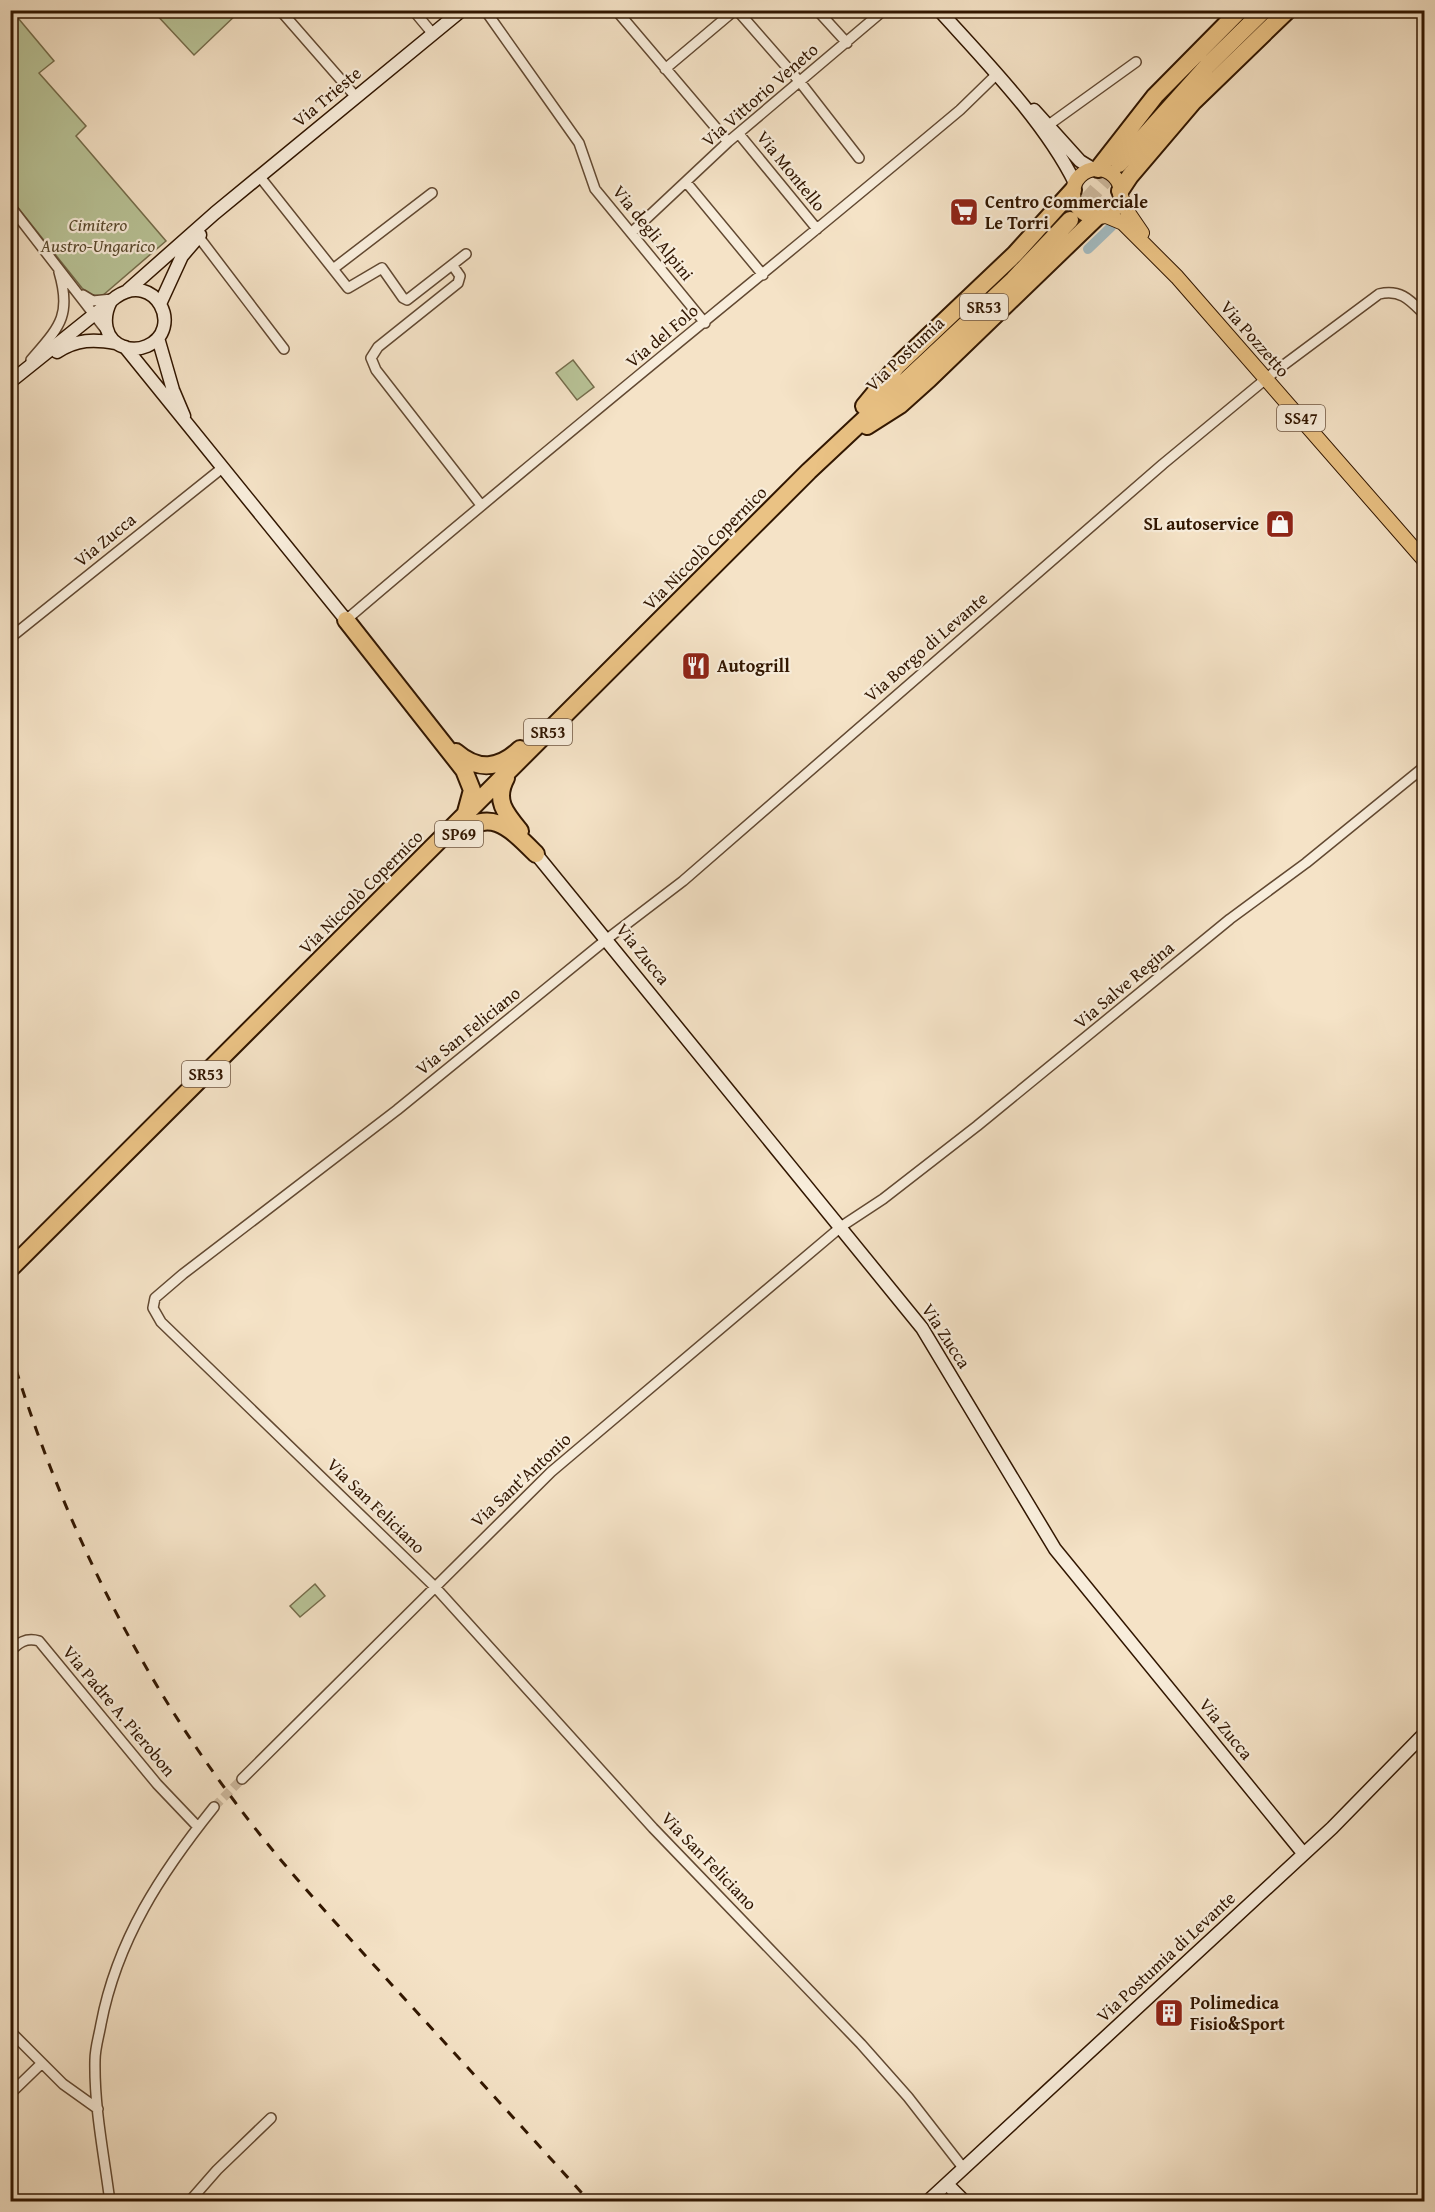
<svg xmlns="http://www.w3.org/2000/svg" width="1435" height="2212" viewBox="0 0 1435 2212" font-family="'Gentium Book Plus',serif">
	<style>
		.green { fill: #b9c498; stroke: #756d4c; stroke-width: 1.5 }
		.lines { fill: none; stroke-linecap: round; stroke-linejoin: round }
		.canal { stroke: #a3bbc1; stroke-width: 10 }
		.street-tunnel { stroke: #ceba9f; stroke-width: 9; stroke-dasharray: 9 4.5; stroke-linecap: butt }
		.highway-tunnel { stroke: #ceba9f; stroke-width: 16; stroke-dasharray: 16 8; stroke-linecap: butt }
		.street-casing { stroke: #624932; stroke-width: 12 }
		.secondary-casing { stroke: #311600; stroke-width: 15 }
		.primary-casing { stroke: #311600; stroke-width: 16 }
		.highway-casing { stroke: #311600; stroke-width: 20 }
		.street { stroke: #f8eddb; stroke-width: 9 }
		.secondary { stroke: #f8eddb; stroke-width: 12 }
		.primary { stroke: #eac284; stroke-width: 14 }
		.highway { stroke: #eac284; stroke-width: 16 }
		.rail { stroke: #311600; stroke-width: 3; stroke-dasharray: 10 10; stroke-linecap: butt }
		.labels { text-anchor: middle; stroke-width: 4.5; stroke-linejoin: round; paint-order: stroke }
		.shield { fill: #f8eddb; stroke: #6d5642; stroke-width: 1.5 }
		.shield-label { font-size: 16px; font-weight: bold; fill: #311600 }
		.street-label { font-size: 18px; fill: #311600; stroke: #f8eddb }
		.poi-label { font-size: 18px; font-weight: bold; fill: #311600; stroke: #f8eddb; text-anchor: start }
		.park-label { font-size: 18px; font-style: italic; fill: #5a4a2e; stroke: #f8eddb }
	</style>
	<rect width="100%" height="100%" fill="#f5e3c7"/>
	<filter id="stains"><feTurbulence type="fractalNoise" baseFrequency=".00333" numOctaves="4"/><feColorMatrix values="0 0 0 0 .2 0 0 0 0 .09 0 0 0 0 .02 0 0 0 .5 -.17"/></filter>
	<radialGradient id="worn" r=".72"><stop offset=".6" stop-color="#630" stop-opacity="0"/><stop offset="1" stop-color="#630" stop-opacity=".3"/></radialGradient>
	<path class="green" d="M153,11H240L194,55Z
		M18,18L54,61L39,73L86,126L76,136L166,241L102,296L92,295L82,288L11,199L10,25Z
		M573,360L594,387L577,400L556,373Z
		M315,1584L325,1596L300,1617L290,1606Z"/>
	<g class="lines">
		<path class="canal" d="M1088,249L1111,227"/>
		<path class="street-tunnel" d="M214,1807L242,1779"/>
		<path class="highway-tunnel" d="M1070,220L1119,164"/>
		<g class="street-casing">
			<path id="street" d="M280,10L356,97
				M413,10L433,34
				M485,10L579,143L595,189L705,323
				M616,10L728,142
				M737,10L800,82L859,158
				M817,10L847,43
				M665,69L735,10
				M1043,129L1136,62
				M739,134L817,229
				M260,177L348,288L382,268L403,298L407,300L466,254
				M686,182L763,275
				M10,206L106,330
				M631,233L728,142L884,10
				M198,236L284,349
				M453,266L460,276L458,283L378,347L371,358L376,370L481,505
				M333,269L432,193
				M83,295L93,301L112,299
				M31,360C59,327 72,316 59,272
				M346,620C548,447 756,281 960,110L997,74
				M10,638L221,469
				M10,1652C18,1643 26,1637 39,1641L157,1784L198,1827
				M242,1779L551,1472L842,1226L883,1199L977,1126L1230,919L1306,863L1424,767
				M10,2031L63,2084L98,2109
				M10,2094L42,2063
				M964,2169L908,2097L861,2044L653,1828L435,1587L161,1322L153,1308L155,1298L183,1274L397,1110L607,939L683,881L1163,464L1273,373L1379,294C1401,289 1410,300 1424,314
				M110,2202C104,2155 94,2107 95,2060C95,2048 99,2036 101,2024C117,1940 161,1873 214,1807
				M189,2202L217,2170L271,2118"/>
		</g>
		<g class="secondary-casing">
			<path id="secondary" d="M939,10C985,61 1045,122 1075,183
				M1034,110L1080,161L1093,169
				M128,290L215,213L462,10
				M160,304L182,256L200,235
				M158,338L173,390L184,416
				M125,347L346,620
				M57,352C77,339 94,339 116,343
				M10,382L116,297C155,270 185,329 147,346C140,349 132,350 124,347C104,340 102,318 111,301
				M536,854L922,1328L1055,1549L1303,1853
				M947,2184L965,2202
				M927,2202L1332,1828L1424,1734"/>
		</g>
		<g class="primary-casing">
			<path id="primary" d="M1073 193a24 24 0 1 1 48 0a24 24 0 1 1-48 0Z
				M1120,194L1127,211L1142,233
				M1104,215L1123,223L1177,277L1424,560"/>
		</g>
		<g class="highway-casing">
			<path id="highway" d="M1119,164L1207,66L1264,10
				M1098,169L1155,96L1240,10
				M1120,191L1130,176L1193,102L1288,10
				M864,406L897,366L1015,254L1073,190
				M867,426L900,405L929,379L1098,216
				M346,620L464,770L472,790L466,812
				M456,752C478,771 499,769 520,749
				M506,778C494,800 505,813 520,831
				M456,837C489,805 510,828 536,854
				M10,1269L809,471L1013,280L1070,220"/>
		</g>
		<use href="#street" class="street"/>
		<use href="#secondary" class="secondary"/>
		<use href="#primary" class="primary"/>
		<use href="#highway" class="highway"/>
		<path class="rail" d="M10,1350C59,1513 133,1666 235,1802C283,1867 338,1925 392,1985C458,2057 524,2129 590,2202"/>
	</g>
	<defs>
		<g id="supermarket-square" transform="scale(1.5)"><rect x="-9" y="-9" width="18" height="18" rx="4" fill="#8f2418" stroke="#f8eddb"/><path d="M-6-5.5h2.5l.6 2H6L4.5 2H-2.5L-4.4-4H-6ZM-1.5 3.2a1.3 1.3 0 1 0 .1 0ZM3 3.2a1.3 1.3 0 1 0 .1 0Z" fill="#fff"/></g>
		<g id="shop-square" transform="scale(1.5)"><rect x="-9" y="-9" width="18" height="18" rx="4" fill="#8f2418" stroke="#f8eddb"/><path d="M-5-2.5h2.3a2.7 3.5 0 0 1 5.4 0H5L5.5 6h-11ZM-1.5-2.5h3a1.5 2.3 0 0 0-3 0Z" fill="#fff"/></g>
		<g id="restaurant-square" transform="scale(1.5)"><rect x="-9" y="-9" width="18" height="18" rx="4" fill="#8f2418" stroke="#f8eddb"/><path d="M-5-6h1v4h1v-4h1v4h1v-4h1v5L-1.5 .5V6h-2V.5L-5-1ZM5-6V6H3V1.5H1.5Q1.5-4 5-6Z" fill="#fff"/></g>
		<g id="building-square" transform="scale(1.5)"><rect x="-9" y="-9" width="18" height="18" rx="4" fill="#8f2418" stroke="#f8eddb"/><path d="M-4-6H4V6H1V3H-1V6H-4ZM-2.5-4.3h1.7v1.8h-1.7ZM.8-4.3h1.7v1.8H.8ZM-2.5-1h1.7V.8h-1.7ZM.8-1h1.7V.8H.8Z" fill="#fff"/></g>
	</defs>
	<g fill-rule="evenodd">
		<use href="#supermarket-square" x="964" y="212"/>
		<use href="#shop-square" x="1280" y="524"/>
		<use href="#restaurant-square" x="696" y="666"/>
		<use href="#building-square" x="1169" y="2013"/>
	</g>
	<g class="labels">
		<g class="shield">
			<rect x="960" y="294" width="48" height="26" rx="4.5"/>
			<rect x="1277" y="405" width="48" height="26" rx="4.5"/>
			<rect x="524" y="719" width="48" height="26" rx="4.5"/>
			<rect x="435" y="821" width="48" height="26" rx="4.5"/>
			<rect x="182" y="1061" width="48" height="26" rx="4.5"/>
		</g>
		<g class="shield-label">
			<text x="984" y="313">SR53</text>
			<text x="1301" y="424">SS47</text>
			<text x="548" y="738">SR53</text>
			<text x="459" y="840">SP69</text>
			<text x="206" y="1080">SR53</text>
		</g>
		<g class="street-label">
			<text transform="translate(760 95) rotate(-41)" y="6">Via Vittorio Veneto</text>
			<text transform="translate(327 97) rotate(-40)" y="6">Via Trieste</text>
			<text transform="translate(791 171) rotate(51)" y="6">Via Montello</text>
			<text transform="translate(653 233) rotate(51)" y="6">Via degli Alpini</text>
			<text transform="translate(662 336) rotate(-40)" y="6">Via del Folo</text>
			<text transform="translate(1255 339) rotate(49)" y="6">Via Pozzetto</text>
			<text transform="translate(905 354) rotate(-43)" y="6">Via Postumia</text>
			<text transform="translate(105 540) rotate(-39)" y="6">Via Zucca</text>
			<text transform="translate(705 548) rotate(-45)" y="6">Via Niccolò Copernico</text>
			<text transform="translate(926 647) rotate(-41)" y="6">Via Borgo di Levante</text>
			<text transform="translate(361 892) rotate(-45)" y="6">Via Niccolò Copernico</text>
			<text transform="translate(643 954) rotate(51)" y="6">Via Zucca</text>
			<text transform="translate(1124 985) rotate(-40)" y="6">Via Salve Regina</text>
			<text transform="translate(468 1031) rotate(-39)" y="6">Via San Feliciano</text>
			<text transform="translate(946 1336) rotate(57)" y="6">Via Zucca</text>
			<text transform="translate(521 1480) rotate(-43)" y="6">Via Sant'Antonio</text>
			<text transform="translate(376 1506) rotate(44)" y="6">Via San Feliciano</text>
			<text transform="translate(119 1711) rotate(50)" y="6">Via Padre A. Pierobon</text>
			<text transform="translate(1226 1729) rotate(51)" y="6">Via Zucca</text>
			<text transform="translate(709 1861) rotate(46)" y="6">Via San Feliciano</text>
			<text transform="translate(1166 1957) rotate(-43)" y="6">Via Postumia di Levante</text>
		</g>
		<g class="poi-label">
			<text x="985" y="208">Centro Commerciale<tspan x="985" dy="21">Le Torri</tspan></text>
			<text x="1259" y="530" text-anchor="end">SL autoservice</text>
			<text x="717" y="672">Autogrill</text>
			<text x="1190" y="2009">Polimedica<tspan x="1190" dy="21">Fisio&amp;Sport</tspan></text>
		</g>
		<g class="park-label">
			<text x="98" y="231">Cimitero<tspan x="98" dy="21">Austro-Ungarico</tspan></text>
		</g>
	</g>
	<rect width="1435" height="2212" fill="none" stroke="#f5e3c7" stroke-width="36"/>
	<rect x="12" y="12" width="1411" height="2188" fill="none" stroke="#311600" stroke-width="3"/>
	<rect x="18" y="18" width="1399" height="2176" fill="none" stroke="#311600" stroke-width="1.5"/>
	<rect width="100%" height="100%" filter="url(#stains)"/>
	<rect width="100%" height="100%" fill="url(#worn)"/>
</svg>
